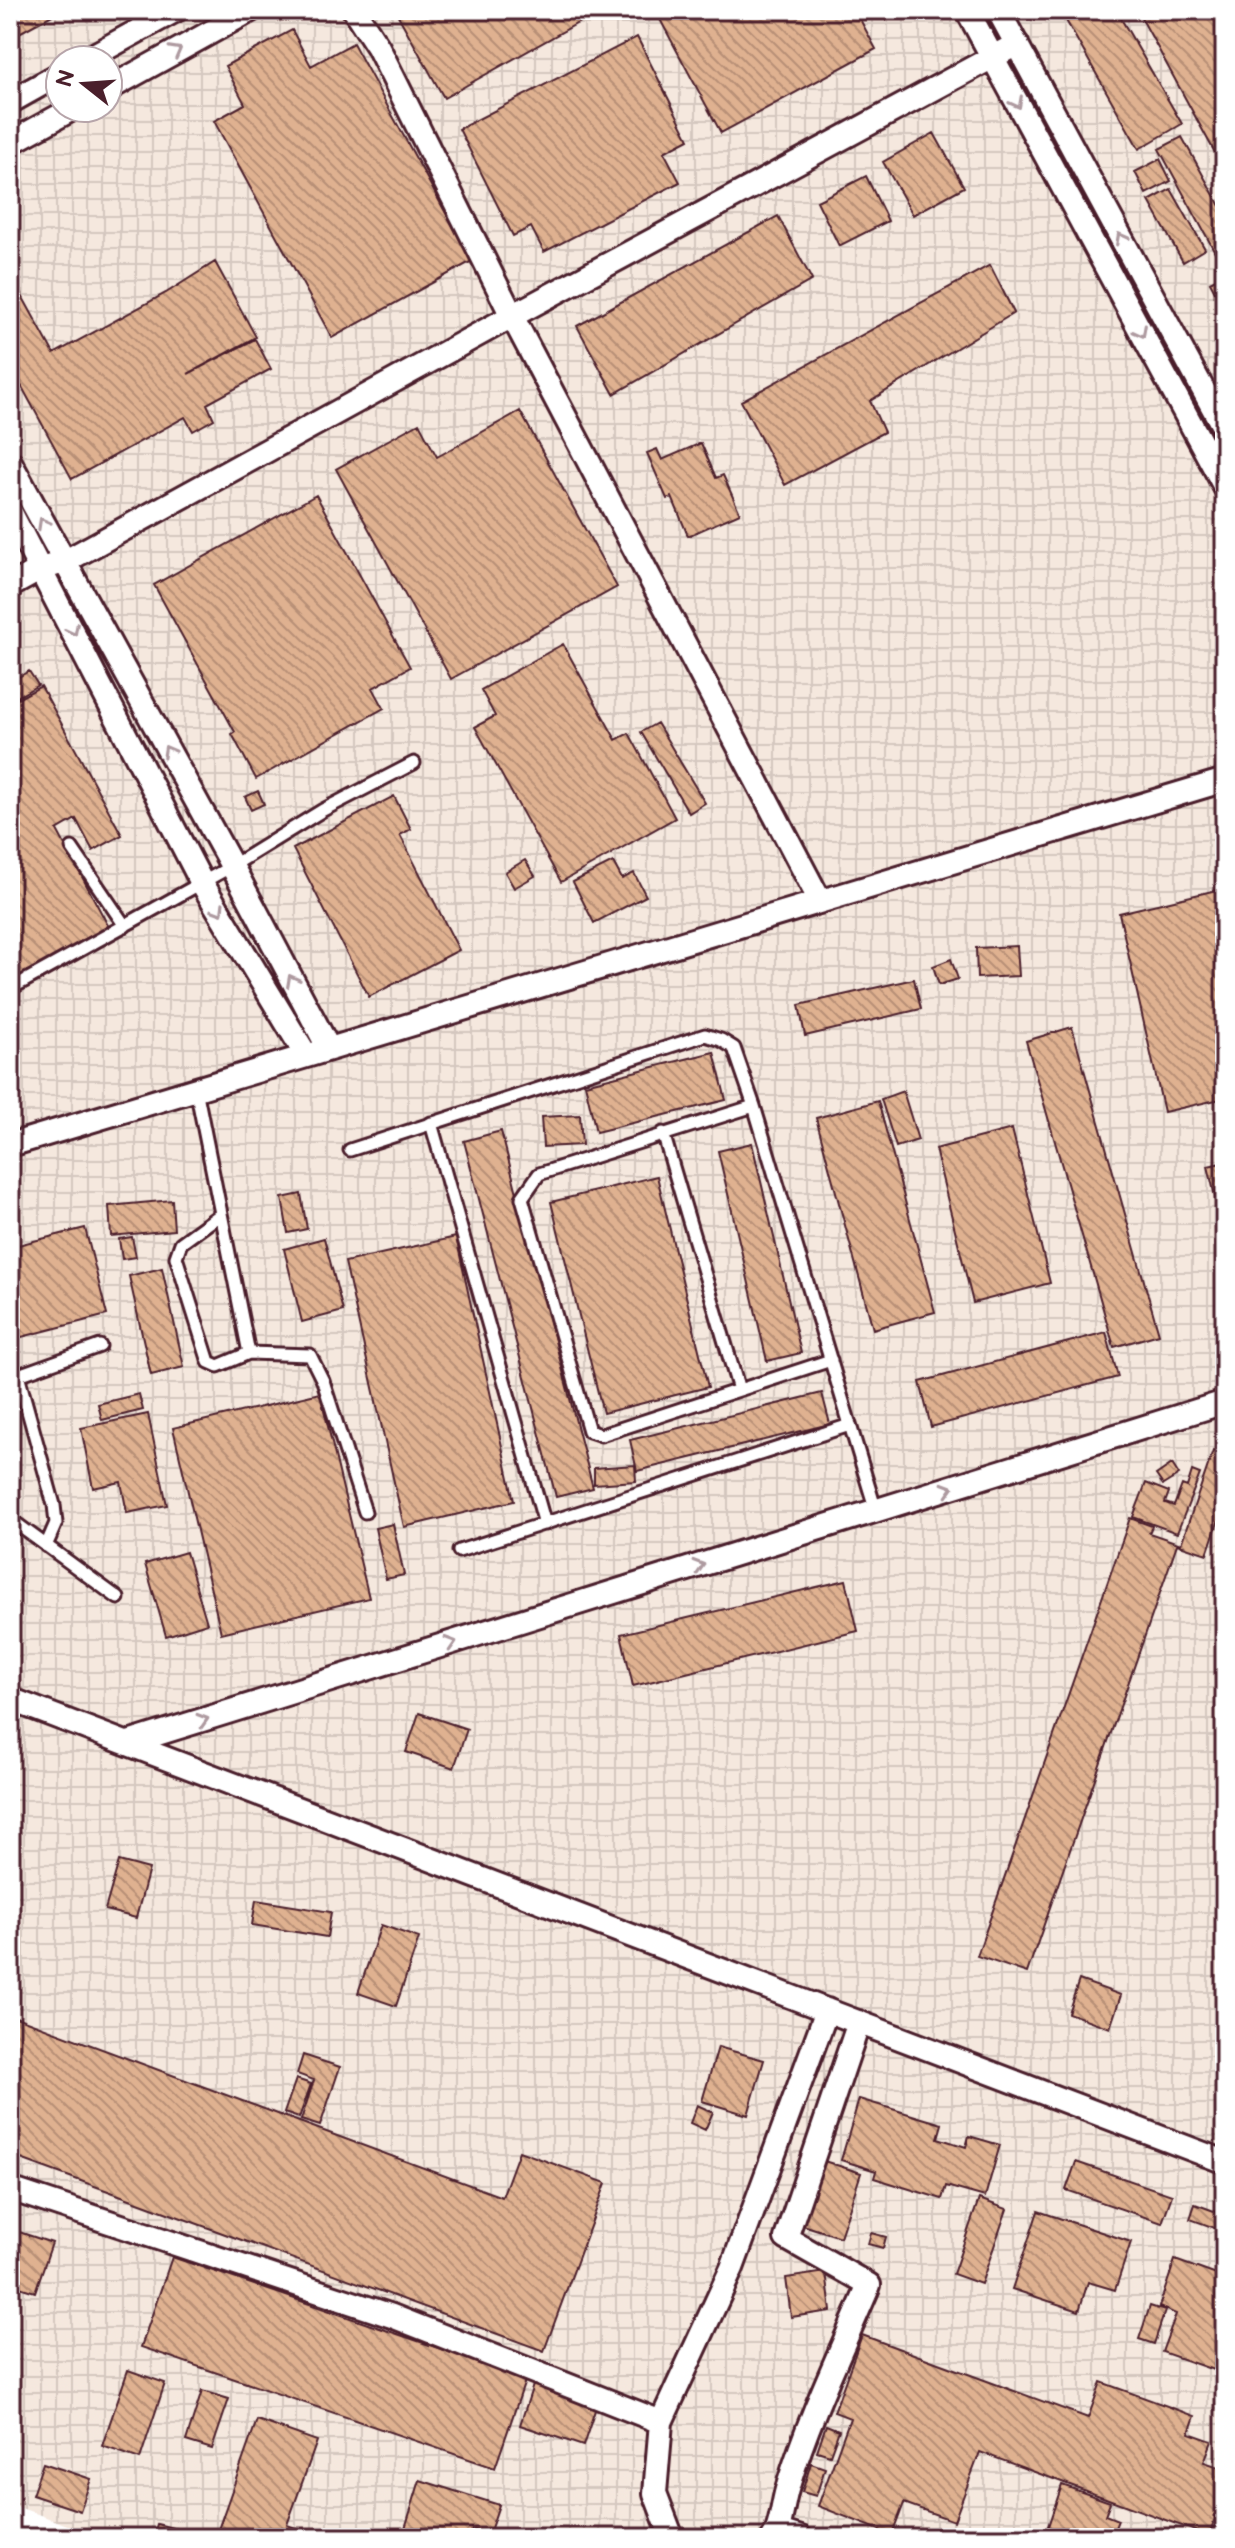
<svg xmlns="http://www.w3.org/2000/svg" width="1235" height="2548" viewBox="0 0 1235 2548" font-family="'Balsamiq Sans',sans-serif">
	<style>
		.industrial { fill: url(#industrial-grid); fill-rule: evenodd }
		.building { fill: url(#building-back-hatch); stroke: #4a1f2b; stroke-width: 2 }
		.lines { fill: none; stroke-linecap: round; stroke-linejoin: round }
		.service-casing { stroke: #4a1f2b; stroke-width: 17 }
		.minor-casing { stroke: #4a1f2b; stroke-width: 28 }
		.service { stroke: #fff; stroke-width: 11 }
		.minor { stroke: #fff; stroke-width: 22 }
		.oneway { stroke: #ae9aa0 }
	</style>
	<defs>
		<pattern id="industrial-grid" width="8" height="8" patternUnits="userSpaceOnUse" patternTransform="scale(2)"><rect width="8" height="8" fill="#f5e8de"/><path d="M0 4h8M4 0v8" fill="none" stroke="#d4c7bf"/></pattern>
		<pattern id="building-back-hatch" width="6" height="6" patternUnits="userSpaceOnUse" patternTransform="scale(2)"><rect width="6" height="6" fill="#dfb190"/><path d="M-1 5l2 2M0 0l6 6M5-1l2 2" fill="none" stroke="#b78f76"/></pattern>
	</defs>
	<rect width="100%" height="100%" fill="#fff"/>
	<filter id="ink" filterUnits="userSpaceOnUse"><feTurbulence type="fractalNoise" baseFrequency=".0125" numOctaves="2"/><feDisplacementMap in="SourceGraphic" scale="16" xChannelSelector="R" yChannelSelector="G"/><feConvolveMatrix kernelMatrix="1 2 1 2 8 2 1 2 1" color-interpolation-filters="sRGB"/></filter>
	<g filter="url(#ink)">
		<path class="industrial" d="M10,10H1225V2538H103L10,2504ZM60,60H108V108H60Z"/>
		<path class="building" d="M10,10H55L56,13L10,38Z
			M395,10H601L444,98Z
			M655,10H855L876,49L721,133Z
			M1060,10H1116L1182,124L1139,149Z
			M1137,10H1225V171Z
			M292,30L311,66L353,43L472,261L332,338L214,121L245,104L225,66Z
			M637,37L689,139L664,152L680,182L544,252L531,227L513,236L459,129Z
			M934,133L964,187L913,215L883,162Z
			M1182,137L1225,215V247L1215,252L1159,149Z
			M1160,159L1171,181L1146,194L1135,172Z
			M866,176L888,221L839,246L817,201Z
			M1171,189L1205,249L1183,262L1149,201Z
			M778,216L812,280L614,394L577,326Z
			M215,262L256,337L188,374L255,339L271,369L207,404L214,419L193,431L185,417L72,479L10,365V274L54,354L166,293Z
			M990,265L1014,313L870,401L884,432L785,485L741,401Z
			M1225,274V310L1210,282Z
			M520,411L617,587L451,679L336,469L419,423L437,457Z
			M701,443L716,478L723,475L740,513L688,536L672,497L667,499L647,453L657,449L662,460Z
			M316,495L410,667L373,688L384,708L256,779L232,734L235,732L154,585Z
			M563,644L616,740L629,733L675,818L561,882L475,727L495,716L481,690Z
			M29,671L38,685L10,701V682Z
			M41,686L122,835L93,851L76,819L57,830L111,931L10,986V703Z
			M657,723L705,803L689,813L641,732Z
			M258,791L264,804L251,810L245,797Z
			M394,796L411,829L400,835L459,950L369,997L293,849Z
			M525,860L535,876L514,888L505,872Z
			M613,862L622,879L634,873L646,896L594,923L573,882Z
			M1225,888V1098L1164,1112L1119,913Z
			M1017,946L1019,976L977,978L976,948Z
			M951,959L958,979L939,985L933,966Z
			M914,979L921,1009L805,1036L799,1005Z
			M1072,1027L1159,1334L1114,1347L1026,1041Z
			M714,1052L726,1100L596,1132L585,1084Z
			M903,1091L918,1140L896,1147L881,1099Z
			M878,1101L935,1312L873,1329L816,1118Z
			M580,1115L582,1145L543,1147L541,1117Z
			M1012,1129L1050,1283L973,1303L935,1149Z
			M501,1131L593,1488L556,1497L464,1141Z
			M752,1143L801,1353L767,1361L718,1151Z
			M1225,1162V1240L1208,1166Z
			M657,1176L708,1387L603,1413L551,1202Z
			M301,1194L307,1229L288,1233L282,1198Z
			M172,1200L174,1230L111,1236L109,1206Z
			M85,1228L107,1315L10,1340V1247Z
			M132,1237L136,1257L122,1259L119,1239Z
			M456,1237L514,1501L404,1527L345,1262Z
			M324,1238L343,1311L302,1322L284,1249Z
			M162,1268L184,1367L151,1375L129,1276Z
			M1106,1332L1118,1377L931,1427L920,1382Z
			M320,1393L369,1598L221,1633L173,1428Z
			M822,1393L830,1424L637,1471L630,1440Z
			M139,1394L143,1410L102,1420L98,1404Z
			M148,1414L167,1505L127,1513L121,1482L93,1488L81,1428Z
			M1213,1451L1225,1455V1502L1207,1554L1177,1544L1027,1973L977,1956L1130,1518L1152,1526L1149,1533L1181,1544Z
			M1172,1464L1179,1475L1163,1485L1156,1475Z
			M635,1465L636,1481L594,1484V1468Z
			M1192,1471L1200,1474L1177,1533L1133,1517L1146,1483L1169,1492L1165,1503L1174,1506L1182,1485L1187,1487Z
			M393,1524L404,1575L386,1579L375,1528Z
			M186,1552L207,1623L166,1636L145,1564Z
			M846,1580L858,1631L633,1686L621,1634Z
			M419,1713L467,1729L454,1768L406,1752Z
			M119,1861L149,1869L136,1918L105,1910Z
			M256,1900L331,1912L327,1937L252,1925Z
			M381,1925L419,1938L396,2006L358,1993Z
			M1079,1980L1121,1995L1110,2028L1068,2013Z
			M10,2015L502,2197L519,2151L606,2183L544,2351L10,2155Z
			M718,2047L764,2060L748,2115L702,2101Z
			M303,2055L340,2067L320,2126L301,2120L314,2080L297,2074Z
			M296,2079L311,2084L299,2118L284,2113Z
			M859,2099L942,2124L938,2138L966,2147L969,2136L1000,2145L985,2197L946,2186L942,2199L874,2178L876,2171L841,2160Z
			M697,2105L713,2112L705,2130L690,2123Z
			M824,2161L861,2173L840,2237L803,2225Z
			M1076,2162L1172,2195L1162,2223L1066,2190Z
			M979,2199L1007,2209L981,2284L953,2274Z
			M1195,2204L1225,2215L1223,2231L1190,2219Z
			M1038,2211L1131,2242L1115,2290L1088,2282L1079,2311L1012,2289Z
			M10,2229L52,2243L35,2292L10,2284Z
			M871,2233L886,2237L883,2248L868,2244Z
			M172,2257L526,2378L495,2468L141,2347Z
			M1175,2260L1225,2278V2374L1162,2352L1176,2314L1159,2307Z
			M826,2272L831,2311L791,2317L786,2278Z
			M1150,2306L1165,2311L1154,2344L1139,2339Z
			M862,2335L1088,2418L1101,2382L1195,2416L1189,2433L1212,2441L1204,2462L1225,2469V2492L1209,2536L980,2452L954,2521L904,2503L892,2535L818,2506L850,2418L834,2412Z
			M128,2370L165,2383L140,2459L102,2446Z
			M533,2385L596,2407L583,2446L520,2425Z
			M202,2391L229,2399L212,2449L186,2441Z
			M257,2420L317,2441L287,2525L324,2538H215Z
			M826,2425L839,2430L830,2455L817,2451Z
			M43,2463L91,2479L80,2511L32,2495Z
			M811,2463L825,2468L816,2496L802,2492Z
			M420,2480L499,2505L489,2534L472,2529L470,2536L476,2538H402Z
			M1062,2485L1110,2502L1105,2515L1118,2520L1111,2538H1044Z
			M157,2524L177,2529L174,2538H153Z"/>
		<g class="lines">
			<g class="service-casing">
				<path id="service" d="M72,848L125,926
					M10,989L232,866L323,810L414,763
					M196,1089L249,1353L310,1355L323,1381L365,1512
					M431,1123L545,1524
					M663,1133L739,1390
					M350,1150L705,1035L721,1040L734,1048L754,1106
					M221,1214L181,1243L176,1257L209,1362L218,1366L249,1353
					M831,1360L601,1435L589,1431L522,1198L539,1174L754,1106L876,1511
					M18,1375L54,1505L56,1523L46,1546
					M10,1378L100,1346
					M10,1519L118,1598
					M459,1551L850,1425"/>
			</g>
			<g class="minor-casing">
				<path id="minor" d="M354,10L378,47L512,316L820,901
					M967,10L1225,487
					M998,10L1225,430
					M85,60L176,10
					M108,89L251,10
					M10,102L60,74
					M10,143L74,108
					M10,462L232,866L329,1049
					M10,511L202,883L306,1055
					M10,586L41,569L64,562L512,316L1017,44
					M10,1145L1225,780
					M10,1699L1225,2162
					M128,1743L1225,1402
					M10,2189L392,2316L661,2422
					M779,2531L801,2538
					M672,2538L655,2493L661,2422L732,2268L827,2010
					M773,2538C781,2529 783,2500 788,2486C809,2417 841,2351 869,2285L786,2238L859,2022"/>
			</g>
			<use href="#service" class="service"/>
			<use href="#minor" class="minor"/>
		</g>
		<defs><path id="oneway-chevron" d="M-2-3.5L2.5 0L-2 3.5" fill="none" stroke-width="1.6" stroke-linecap="round" stroke-linejoin="round" transform="scale(2)"/></defs>
		<g class="oneway">
			<use href="#oneway-chevron" transform="translate(176 51) rotate(-29)"/>
			<use href="#oneway-chevron" transform="translate(1017 103) rotate(62)"/>
			<use href="#oneway-chevron" transform="translate(1121 238) rotate(-118)"/>
			<use href="#oneway-chevron" transform="translate(1141 332) rotate(62)"/>
			<use href="#oneway-chevron" transform="translate(43 523) rotate(-119)"/>
			<use href="#oneway-chevron" transform="translate(73 630) rotate(63)"/>
			<use href="#oneway-chevron" transform="translate(168 751) rotate(-119)"/>
			<use href="#oneway-chevron" transform="translate(219 910) rotate(59)"/>
			<use href="#oneway-chevron" transform="translate(292 980) rotate(-118)"/>
			<use href="#oneway-chevron" transform="translate(948 1489) rotate(-17)"/>
			<use href="#oneway-chevron" transform="translate(699 1566) rotate(-17)"/>
			<use href="#oneway-chevron" transform="translate(451 1643) rotate(-17)"/>
			<use href="#oneway-chevron" transform="translate(203 1720) rotate(-17)"/>
		</g>
	</g>
	<rect width="1235" height="2548" fill="none" stroke="#fff" stroke-width="40"/>
	<rect x="20" y="20" width="1195" height="2508" fill="none" stroke="#4a1f2b" stroke-width="3" filter="url(#ink)"/>
	<g transform="translate(84 84) rotate(287)"><circle r="38" fill="#ffffff" stroke="#b7a5aa" stroke-width="2"/>
	<path d="M0-6L14 30L0 20L-14 30Z" fill="#4a1f2b"/>
	<text y="-12" font-size="22" font-weight="bold" text-anchor="middle" fill="#4a1f2b">N</text>
	</g>
</svg>
